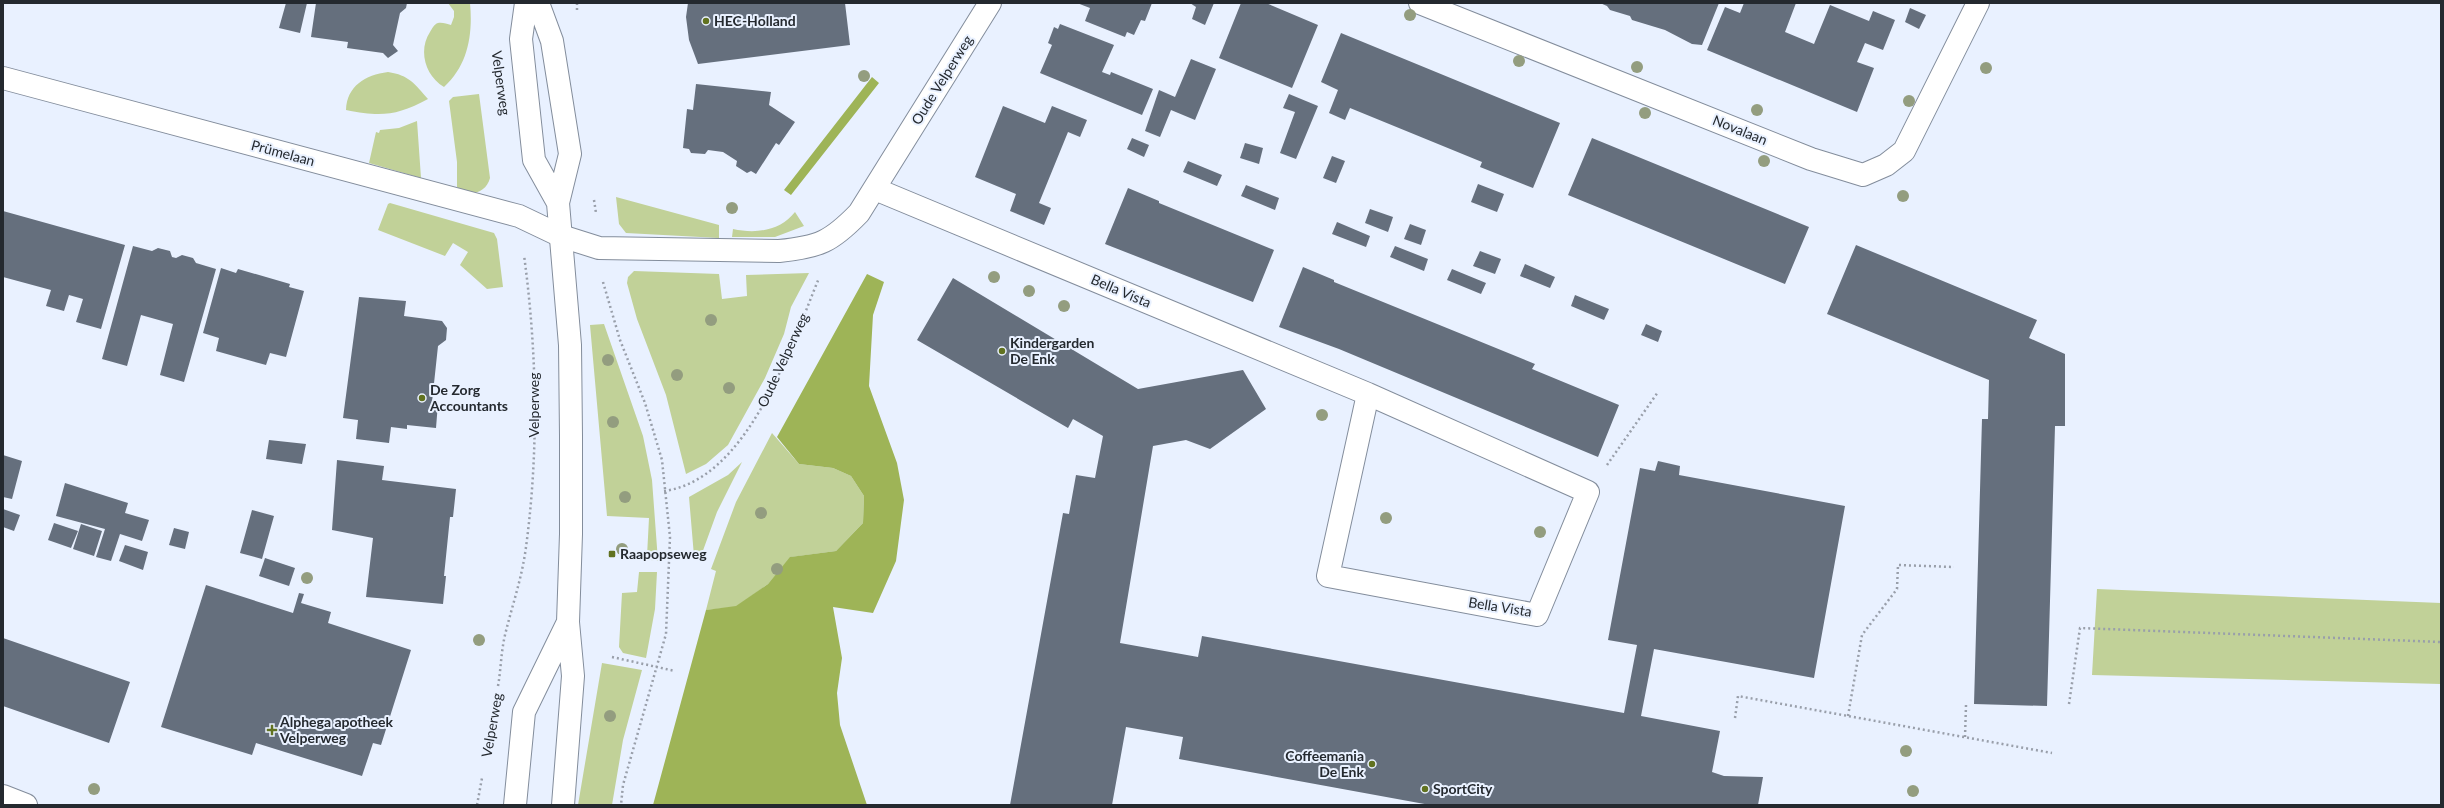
<svg xmlns="http://www.w3.org/2000/svg" width="2444" height="808" viewBox="0 0 2444 808" font-family="Lato,sans-serif">
	<style>
		.green { fill: #c1d198 }
		.water { fill: #9eb457 }
		.building { fill: #656f7d }
		.lines { fill: none; stroke-linecap: round; stroke-linejoin: round }
		.street-casing { stroke: #838d9c; stroke-width: 24 }
		.secondary-casing { stroke: #838d9c; stroke-width: 24 }
		.path { stroke: #999faa; stroke-width: 2.5; stroke-dasharray: 2 3; stroke-linecap: butt }
		.street { stroke: #fff; stroke-width: 22 }
		.secondary { stroke: #fff; stroke-width: 22 }
		.tree { fill: #939d7f }
		.poi-dot { fill: #617220; stroke: #e9f1ff; stroke-width: 1.5 }
		.labels { text-anchor: middle; stroke-width: 4; stroke-linejoin: round; paint-order: stroke }
		.poi-label { font-size: 14px; font-weight: bold; fill: #24292f; stroke: #e9f1ff; text-anchor: start }
		.street-label { font-size: 14px; fill: #24292f; stroke: #e9f1ff }
	</style>
	<rect width="100%" height="100%" fill="#e9f1ff"/>
	<path class="green" d="M448,3H470C473,35 468,65 444,87C425,76 418,50 430,32C432,29 434,24 438,23C442,22 447,24 451,25L454,17V11Z
		M388,72C409,75 415,84 428,99C396,116 381,117 346,110C347,86 365,75 388,72Z
		M479,94L490,178C486,194 467,198 457,187V162L449,101L453,97Z
		M417,121L421,178L369,163L376,132L379,133L380,130L399,128Z
		M616,197L719,225V238L626,233L619,224Z
		M390,203L494,233L497,239L503,287L487,289L460,265L468,252L453,243L445,256L378,230L388,204Z
		M795,212L804,226L775,237H732L733,229C756,234 780,231 795,212Z
		M634,271L719,274L722,299L747,296L746,275L809,273L791,307L784,334L765,378L728,445L706,464L686,474L666,395L637,319L627,283L628,277Z
		M604,324L643,436L652,480L658,561L651,560L647,556L649,518L607,516L590,325Z
		M772,433L799,464L833,468L851,476L864,496L863,523L836,551L791,557L768,584L736,607L706,610L716,571L711,569L736,502Z
		M742,462L717,512L701,556H694L689,497L728,475Z
		M639,572H657L655,609L646,658L623,653L619,647L622,593L637,592Z
		M2097,589L2441,603V684L2092,675Z
		M602,663L642,670L623,740L612,805H578Z"/>
	<path class="water" d="M872,77L879,83L791,195L784,190Z
		M867,274L884,282L873,315L869,386L897,463L904,500L896,561L873,613L833,607L842,658L837,693L840,725L867,805H653L706,610L736,606L768,584L790,557L836,551L863,523L864,496L851,476L833,468L799,464L777,437Z"/>
	<path class="building" d="M286,3H307L300,33L279,28Z
		M316,3H407L406,8L400,13L393,45L398,51L388,58L383,53L347,48L348,42L311,37Z
		M688,3H845L850,45L698,64L689,40L686,17Z
		M1077,3H1152L1145,21L1141,20L1134,35L1127,32L1125,37L1085,21L1090,8Z
		M1190,3H1214L1205,25L1192,19L1196,7Z
		M1241,3H1266L1318,25L1292,88L1219,58Z
		M1600,3H1719L1702,45L1692,44L1665,30L1632,20L1630,16L1610,10L1607,6Z
		M1744,3H1796L1785,32L1814,44L1830,5L1869,21L1873,11L1895,20L1883,50L1865,43L1857,62L1874,68L1857,112L1707,50L1725,7L1740,13Z
		M1910,8L1926,15L1919,29L1905,22Z
		M1060,24L1114,45L1102,72L1110,75L1111,72L1153,89L1142,115L1040,73L1052,45L1048,43L1054,27L1058,29Z
		M1341,33L1560,123L1533,188L1480,167L1482,162L1350,108L1345,120L1329,113L1338,90L1321,82Z
		M1191,59L1216,69L1195,120L1171,110L1160,137L1145,131L1159,90L1175,97Z
		M696,84L771,92L769,105L795,122L779,145L776,143L756,174L751,171L747,173L736,166L737,161L723,152L708,150L705,154L691,153L689,149L683,148L687,109L693,110Z
		M1289,94L1318,106L1296,159L1280,153L1295,112L1283,108Z
		M1003,106L1045,123L1052,106L1087,120L1080,137L1068,132L1039,203L1051,208L1044,225L1010,211L1016,194L975,177Z
		M1132,138L1149,145L1144,157L1127,149Z
		M1592,138L1809,227L1785,284L1568,195Z
		M1245,143L1263,148L1259,164L1240,158Z
		M1332,156L1345,161L1336,183L1323,178Z
		M1188,161L1222,175L1217,186L1183,172Z
		M1478,184L1504,194L1497,212L1471,202Z
		M1246,185L1279,198L1275,210L1241,196Z
		M1128,188L1159,201V203L1274,250L1253,302L1105,244Z
		M1370,209L1393,217L1388,232L1365,223Z
		M3,211L125,245L101,329L76,322L83,299L69,295L64,311L46,306L51,290L3,277Z
		M1337,222L1370,236L1366,247L1332,234Z
		M1410,224L1426,230L1421,245L1404,239Z
		M1856,245L2037,320L2029,338L2065,354V426H2055L2047,706L1974,704L1982,419H1988L1989,380L1827,314Z
		M133,246L152,251L158,248L170,251L172,257L176,258L182,255L193,258L196,263L216,269L184,382L160,375L173,324L141,315L127,366L102,359Z
		M1395,246L1428,259L1424,271L1390,257Z
		M1480,251L1501,259L1495,274L1473,266Z
		M1525,264L1555,277L1550,288L1520,276Z
		M1303,267L1334,280V282L1535,364L1532,369L1619,405L1598,457L1339,349L1279,327Z
		M221,268L236,273L238,269L290,284L289,287L304,291L286,357L270,353L266,365L216,351L219,338L203,333Z
		M1452,269L1486,283L1481,294L1447,280Z
		M953,278L1138,389L1243,370L1266,409L1210,449L1186,440L1153,446L1120,643L1198,657L1202,636L1624,713L1637,645L1608,640L1640,468L1655,471L1658,461L1680,466L1679,475L1845,506L1814,678L1654,649L1641,716L1720,731L1712,772L1724,776L1763,777L1758,805H1430L1179,759L1183,737L1126,727L1112,805H1010L1063,513L1069,514L1076,475L1095,478L1103,436L1073,419L1068,428L917,340Z
		M1575,295L1609,309L1604,320L1571,306Z
		M359,297L406,301L404,316L442,321L447,328L446,340L438,346L432,402L438,403L436,428L407,425V429L391,427L389,443L356,439L358,420L343,418Z
		M1646,324L1662,331L1658,342L1641,335Z
		M269,440L306,444L302,464L266,459Z
		M3,455L22,461L12,499L3,497Z
		M337,460L384,466L382,480L456,489L453,517H450L444,576H446L443,604L366,597L373,538L332,530Z
		M65,483L128,503L125,513L149,520L142,541L120,534L111,561L96,557L105,529L56,516Z
		M3,509L20,515L14,531L3,527Z
		M252,510L274,516L262,559L240,553Z
		M54,523L78,531L71,548L48,540Z
		M81,524L102,531L94,556L73,549Z
		M174,528L189,532L185,549L169,545Z
		M125,545L148,552L143,570L119,561Z
		M265,558L295,568L289,586L259,576Z
		M206,585L293,613L299,593L304,594L301,603L331,612L328,623L411,650L381,745L373,743L362,776L256,743L252,755L161,727Z
		M3,638L130,682L109,743L3,706Z"/>
	<g class="lines">
		<g class="street-casing">
			<path id="street" d="M1420,3L1811,159L1863,175L1886,165L1904,151L1978,3
				M3,78L519,216L561,236L599,248L779,251C819,247 831,242 859,213L990,3
				M875,189L1368,394L1588,492L1537,615L1328,576L1368,394"/>
		</g>
		<g class="secondary-casing">
			<path id="secondary" d="M526,3L521,39L534,160L558,203
				M538,3L552,41L570,154L558,203L570,345L571,436V534L568,622L573,676L563,805
				M3,796L26,805
				M515,805L524,712L568,622"/>
		</g>
		<path class="path" d="M577,3V10
			M594,200L596,213
			M603,282L620,340L645,403L662,460L670,537L666,634L623,785L621,805
			M1607,465L1658,392
			M664,491C748,480 791,346 819,278
			M612,657L675,671
			M498,686C501,669 501,652 505,635C512,606 522,578 526,547C539,450 537,352 524,255
			M2069,704L2080,628L2441,642
			M1848,716L1862,635L1897,589L1898,565L1954,567
			M1735,718L1738,696L2052,753
			M1965,737L1966,705
			M477,805L482,778"/>
		<use href="#street" class="street"/>
		<use href="#secondary" class="secondary"/>
	</g>
	<g class="tree">
		<circle cx="1410" cy="15" r="6"/>
		<circle cx="1519" cy="61" r="6"/>
		<circle cx="1637" cy="67" r="6"/>
		<circle cx="1986" cy="68" r="6"/>
		<circle cx="864" cy="76" r="6"/>
		<circle cx="1909" cy="101" r="6"/>
		<circle cx="1757" cy="110" r="6"/>
		<circle cx="1645" cy="113" r="6"/>
		<circle cx="1764" cy="161" r="6"/>
		<circle cx="1903" cy="196" r="6"/>
		<circle cx="732" cy="208" r="6"/>
		<circle cx="994" cy="277" r="6"/>
		<circle cx="1029" cy="291" r="6"/>
		<circle cx="1064" cy="306" r="6"/>
		<circle cx="711" cy="320" r="6"/>
		<circle cx="608" cy="360" r="6"/>
		<circle cx="677" cy="375" r="6"/>
		<circle cx="729" cy="388" r="6"/>
		<circle cx="1322" cy="415" r="6"/>
		<circle cx="613" cy="422" r="6"/>
		<circle cx="625" cy="497" r="6"/>
		<circle cx="761" cy="513" r="6"/>
		<circle cx="1386" cy="518" r="6"/>
		<circle cx="1540" cy="532" r="6"/>
		<circle cx="622" cy="549" r="6"/>
		<circle cx="777" cy="569" r="6"/>
		<circle cx="307" cy="578" r="6"/>
		<circle cx="479" cy="640" r="6"/>
		<circle cx="610" cy="716" r="6"/>
		<circle cx="1906" cy="751" r="6"/>
		<circle cx="94" cy="789" r="6"/>
		<circle cx="1913" cy="791" r="6"/>
	</g>
	<g class="poi-dot">
		<circle cx="706" cy="21" r="4"/>
		<circle cx="1002" cy="351" r="4"/>
		<circle cx="422" cy="398" r="4"/>
		<rect x="608" y="550" width="8" height="8" rx="2"/>
		<path d="M270 724h4v4h4v4h-4v4h-4v-4h-4v-4h4z"/>
		<circle cx="1372" cy="764" r="4"/>
		<circle cx="1425" cy="789" r="4"/>
	</g>
	<g class="labels">
		<g class="poi-label">
			<text x="714" y="26">HEC-Holland</text>
			<text x="1010" y="348">Kindergarden<tspan x="1010" dy="16">De Enk</tspan></text>
			<text x="430" y="395">De Zorg<tspan x="430" dy="16">Accountants</tspan></text>
			<text x="620" y="559">Raapopseweg</text>
			<text x="280" y="727">Alphega apotheek<tspan x="280" dy="16">Velperweg</tspan></text>
			<text x="1364" y="761" text-anchor="end">Coffeemania<tspan x="1364" dy="16">De Enk</tspan></text>
			<text x="1433" y="794">SportCity</text>
		</g>
		<g class="street-label">
			<text transform="translate(942 80) rotate(-58)" y="5">Oude Velperweg</text>
			<text transform="translate(501 83) rotate(82)" y="5">Velperweg</text>
			<text transform="translate(1740 130) rotate(22)" y="5">Novalaan</text>
			<text transform="translate(283 153) rotate(15)" y="5">Prümelaan</text>
			<text transform="translate(1121 291) rotate(23)" y="5">Bella Vista</text>
			<text transform="translate(783 360) rotate(-65)" y="5">Oude Velperweg</text>
			<text transform="translate(534 405) rotate(-90)" y="5">Velperweg</text>
			<text transform="translate(1500 607) rotate(9)" y="5">Bella Vista</text>
			<text transform="translate(492 725) rotate(-80)" y="5">Velperweg</text>
		</g>
	</g>
	<rect width="2444" height="808" fill="none" stroke="#24292f" stroke-width="8"/>
</svg>
